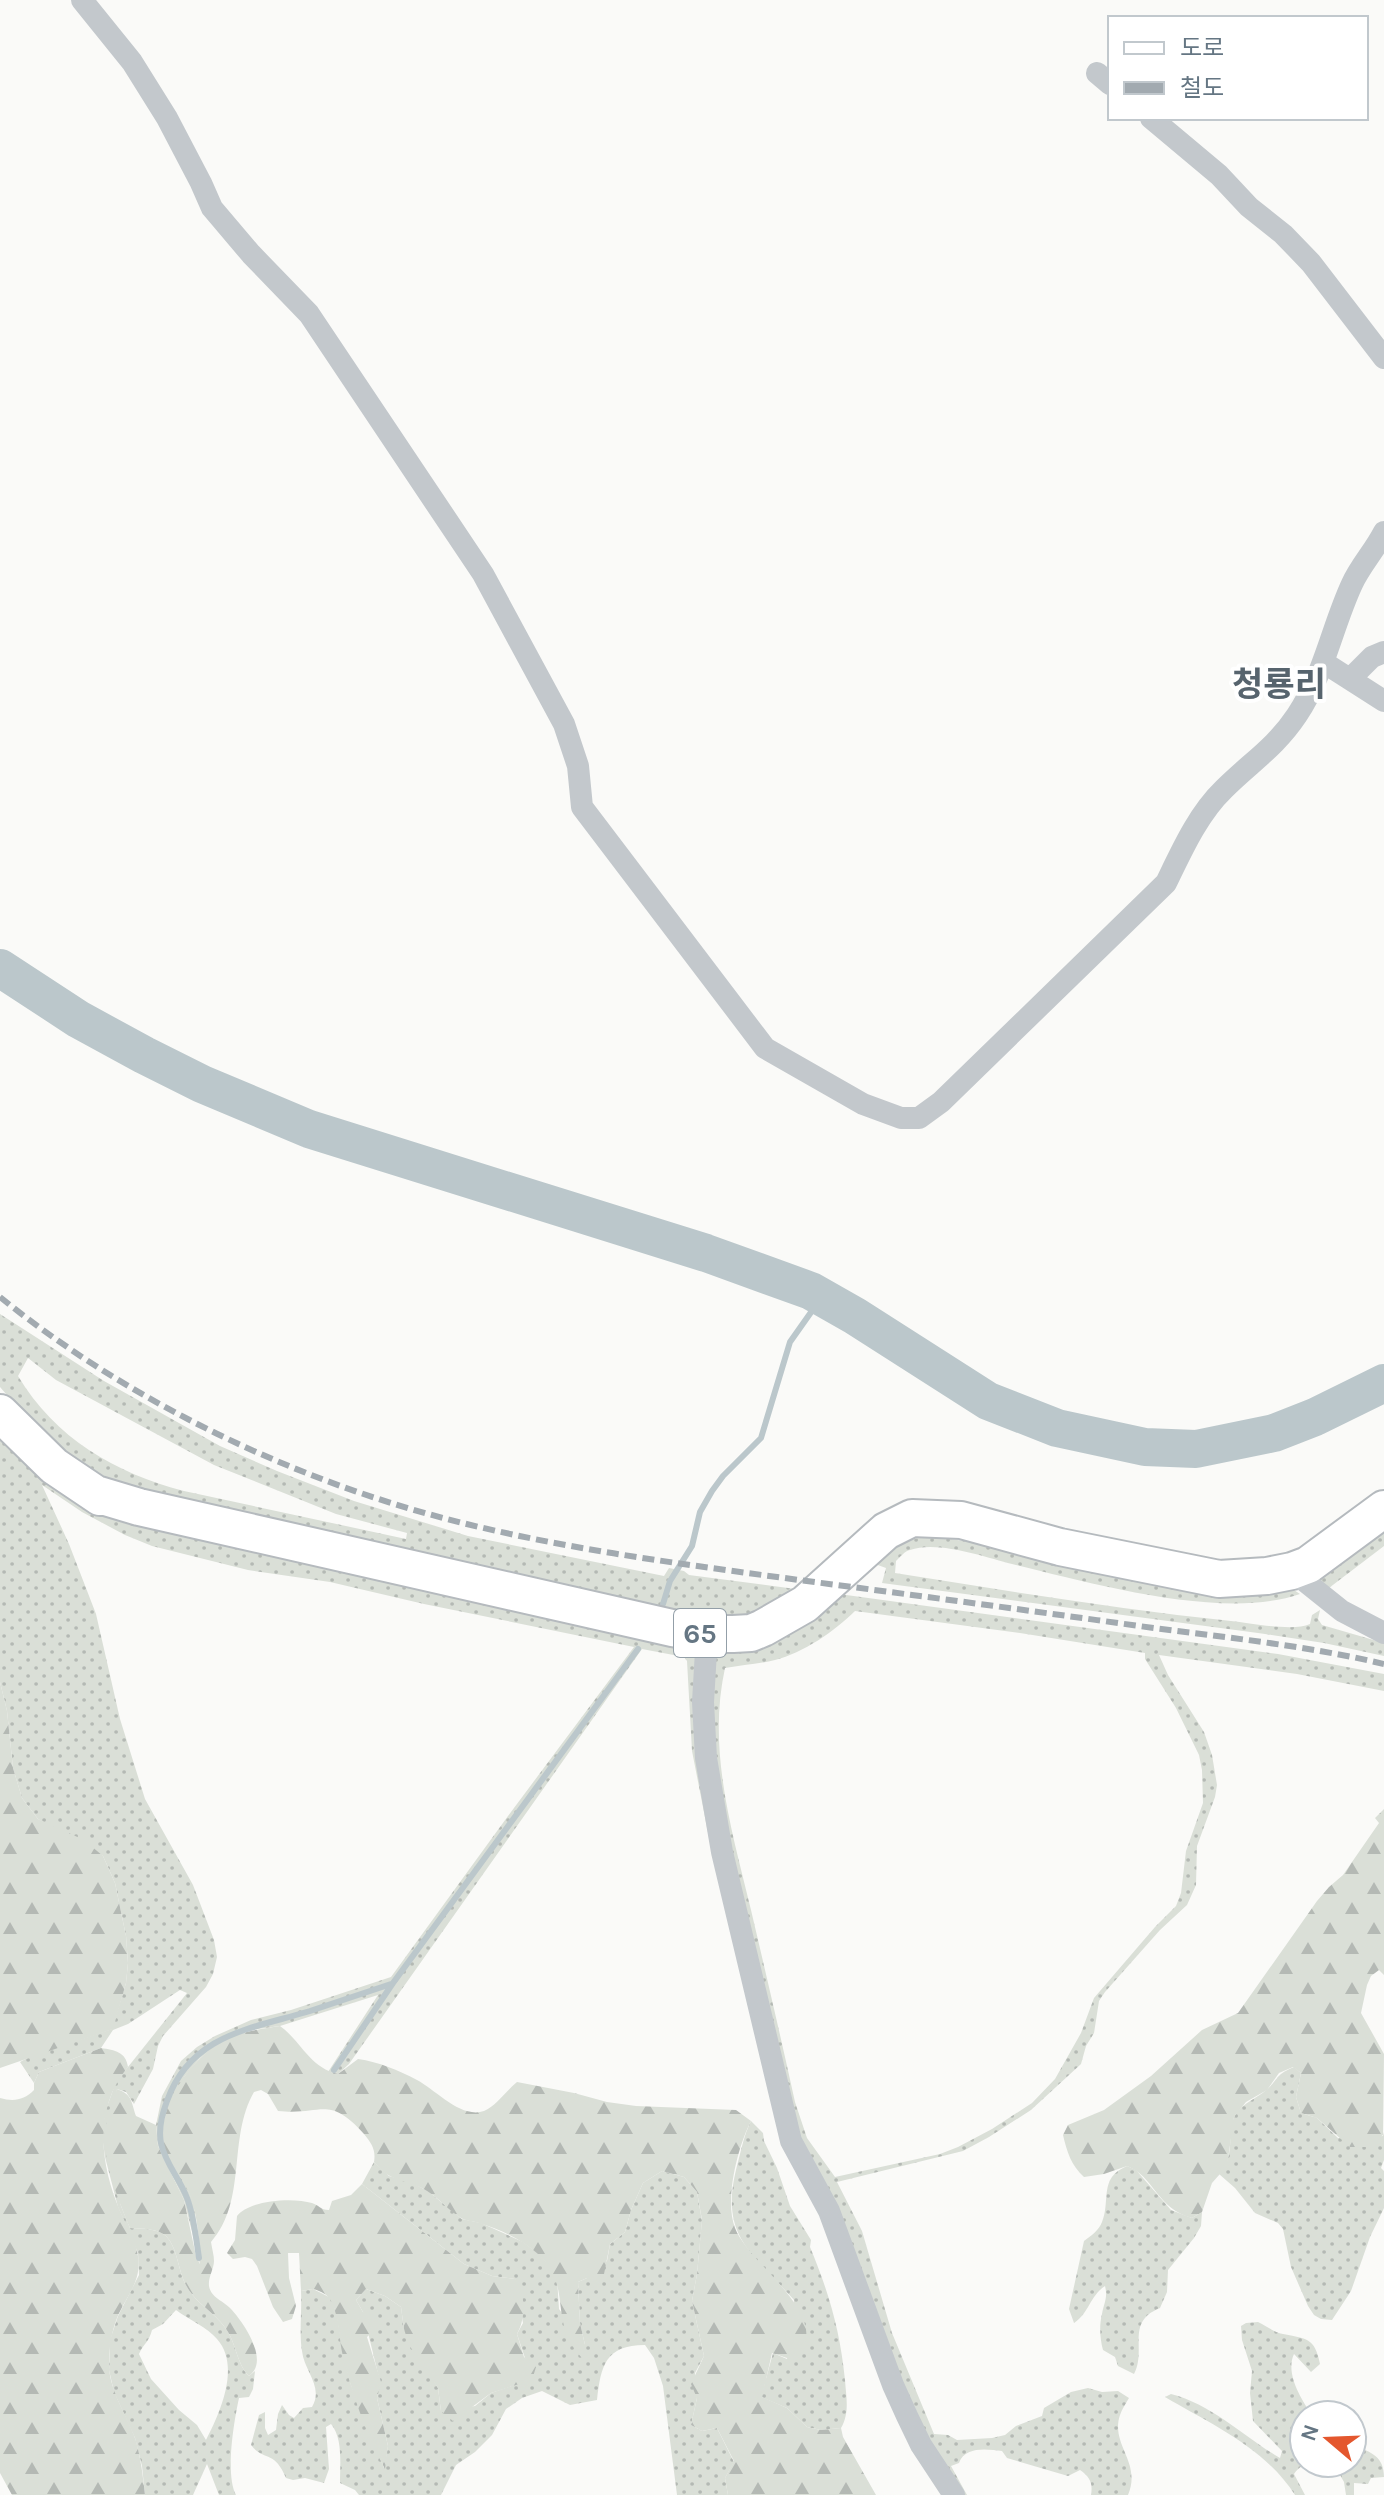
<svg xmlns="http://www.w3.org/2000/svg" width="1384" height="2495" viewBox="0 0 1384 2495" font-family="Karla,'Noto Sans KR',sans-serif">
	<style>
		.grass { fill: url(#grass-dots); fill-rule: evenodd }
		.forest { fill: url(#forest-firs) }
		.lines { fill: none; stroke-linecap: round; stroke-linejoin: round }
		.stream { stroke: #bbc7cb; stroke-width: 6 }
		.river { stroke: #bbc7cb; stroke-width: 38 }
		.primary-casing { stroke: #b5babe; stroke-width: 40 }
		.minor { stroke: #c3c8cc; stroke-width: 22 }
		.primary { stroke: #fff; stroke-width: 36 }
		.rail { stroke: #a2aab0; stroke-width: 6; stroke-dasharray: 12 6; stroke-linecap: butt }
		.labels { text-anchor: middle; stroke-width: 8; stroke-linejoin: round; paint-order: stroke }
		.shield { fill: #fff; stroke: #939fa8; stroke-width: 2 }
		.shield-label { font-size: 28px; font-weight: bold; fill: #657683 }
		.quarter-label { font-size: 34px; font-weight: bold; fill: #57646e; stroke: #fff }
	</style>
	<defs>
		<pattern id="grass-dots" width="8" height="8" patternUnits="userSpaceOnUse" patternTransform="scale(2)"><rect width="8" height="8" fill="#dadfd7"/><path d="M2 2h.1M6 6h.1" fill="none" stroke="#b4b9b4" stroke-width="1.8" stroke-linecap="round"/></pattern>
		<pattern id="forest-firs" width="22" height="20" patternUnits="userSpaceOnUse" patternTransform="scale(2)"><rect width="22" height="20" fill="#dadfd7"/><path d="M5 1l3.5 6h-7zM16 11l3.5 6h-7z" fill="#b4b9b4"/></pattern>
	</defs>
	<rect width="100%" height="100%" fill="#fafaf8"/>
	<path class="grass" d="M0,1314L104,1381L220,1446L277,1471L354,1501L468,1536L664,1576L669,1568L684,1571L689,1575L803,1590L775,1608L736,1619L709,1617L633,1603L219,1513L103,1478L44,1438L0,1387ZM28,1358L56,1380L214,1465L336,1514L407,1533L406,1539L184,1491C115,1473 55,1438 18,1376Z
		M0,1434L34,1465L695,1648L711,1848L692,1751L687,1661L684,1657L642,1649L349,2064L338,2074L328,2072L378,1995L280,2026L251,2030L216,2045L199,2059L185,2076L165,2117L163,2140L167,2155L186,2185L194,2204L201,2268L184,2200L158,2146L156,2125L162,2096L181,2061L197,2047L215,2036L251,2020L291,2010L391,1977L508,1816L634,1647L424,1604L330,1582L248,1570L152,1546L125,1535L82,1512L42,1485L69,1544L96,1614L120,1719L145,1799L193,1885L214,1940L217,1957L213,1974L206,1987L163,2036L158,2046L153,2069L134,2104L126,2092L117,2089L108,2157L121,2206L130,2228C142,2229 157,2228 166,2236C178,2248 178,2272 187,2287C198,2306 217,2313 228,2332C236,2345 238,2366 249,2376L255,2371L253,2389L249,2397L239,2398C234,2421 225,2475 236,2495H219L207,2464L193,2495H145L142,2466L135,2438L114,2392L109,2370L110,2340L118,2316L139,2275L138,2253L118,2207L105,2157L102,2135L105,2112L116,2082L187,1993L180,1990L128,2024L113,2030L101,2048L39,2072L34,2083L20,2062L31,2056L112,2029L126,1983L128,1963L126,1936L115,1883L103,1856L38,1819L22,1798L13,1768L7,1711L0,1682ZM176,2310C188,2319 208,2328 217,2339C241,2366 220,2413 206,2440L197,2425L179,2410L151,2379L139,2354C144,2343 149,2342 152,2330L163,2324Z
		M1384,1526V1546L1325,1591L1320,1586L1317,1574Z
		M927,1535L1024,1551L1291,1588L1300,1594C1223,1621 1091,1583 1012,1564C985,1557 937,1540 910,1550C905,1551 900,1557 896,1561L895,1573C1007,1591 1119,1609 1231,1621C1251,1623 1293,1632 1310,1624L1312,1615L1320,1610L1318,1619L1322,1625L1384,1643V1656L1324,1643L1258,1633L882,1583L886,1568L875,1564C891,1549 905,1541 927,1535Z
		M839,1594L1278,1654L1384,1674V1691L1297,1674L1159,1655L1168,1675L1204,1732L1212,1755L1217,1785L1215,1797L1197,1846L1196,1885L1187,1905L1160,1930L1105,1992L1099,2001L1094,2033L1086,2046L1081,2064L1031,2110L989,2137L963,2151L837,2182L862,2231L892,2333L934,2434L948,2435L957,2440L992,2438L1005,2435L1016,2426L1042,2416L1044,2408L1071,2392L1088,2388L1102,2392L1118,2391L1129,2398C1126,2403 1122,2409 1120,2415C1110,2445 1142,2462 1128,2495H1091C1093,2483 1090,2477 1080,2470L1068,2476L1007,2458L1002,2451C987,2449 965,2446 959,2463L951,2466L967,2495H963L916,2422L802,2147L714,1782L712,1664L718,1649C777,1640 796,1638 839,1594ZM855,1611L1020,1633L1145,1653V1659L1176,1708L1199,1755L1202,1770L1203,1803L1186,1851L1181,1893L1176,1906L1155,1927L1094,1998L1081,2033L1055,2079L1032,2103L992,2129L958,2147L940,2154L835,2177L807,2138L795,2102C781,2038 766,1974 751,1910C732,1831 707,1750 725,1668C742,1665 759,1664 775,1660C803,1653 835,1631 855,1611Z
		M1294,2067L1301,2073L1296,2097L1301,2113L1317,2118L1338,2138L1383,2136L1384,2132V2160L1381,2168L1384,2171V2208L1370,2237L1351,2291L1332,2320L1321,2319L1314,2315L1308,2306L1291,2267L1283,2229L1278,2223L1255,2213L1235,2188L1219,2174C1234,2158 1228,2141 1233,2120C1238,2105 1254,2100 1265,2091C1279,2080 1274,2075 1294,2067Z
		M751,2121L763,2133L764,2141L777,2168L790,2206L811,2240L810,2247C829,2293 840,2330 845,2380C846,2397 850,2412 841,2428L821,2430L807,2427L787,2408L761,2397L773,2353L787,2359L794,2300C749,2250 718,2235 738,2162C742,2147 744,2135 751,2121Z
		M374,2162L389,2176L413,2183L429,2192L462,2219L481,2223L523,2242L539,2254L550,2266L557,2278L559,2309L585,2345L580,2323L578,2282L587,2278L607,2261L610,2244L625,2232L631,2210L643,2183L662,2171L684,2177L697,2192L702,2221L697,2274L692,2301L704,2356L695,2373L697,2398L691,2425L702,2431L717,2428L734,2462L725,2478L728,2495H677L663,2386L654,2358L645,2345C605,2345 601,2366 597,2400L570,2405L542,2391L522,2398L506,2409L492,2435L475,2452L456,2465L441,2495H359L355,2490L340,2483C340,2464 343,2438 331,2424L326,2427L329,2469L324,2483L305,2478L293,2480L286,2478C274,2449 264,2462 251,2445L259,2415L265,2412V2428L268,2435L276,2430L278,2414L282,2405L289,2415L294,2418L303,2408L312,2407C324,2387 304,2371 302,2351C299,2335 302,2309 301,2291L313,2289L331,2298L337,2315L343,2353L351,2385L384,2468L388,2446L377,2398L380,2382L363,2312L356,2300L366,2289L385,2296L401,2307L404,2329L438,2388L441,2411L475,2406L491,2393L532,2379L517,2334L523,2323L515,2279L492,2276L464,2264L362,2184Z
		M1127,2166L1136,2170L1171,2210L1192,2218L1202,2212L1201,2226L1194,2238L1168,2270L1167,2292L1160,2308C1125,2322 1147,2349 1134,2374L1118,2366L1115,2357L1103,2350C1100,2339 1099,2326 1102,2314C1104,2303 1108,2298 1105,2286C1089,2297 1090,2312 1074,2323L1069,2309L1084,2241C1091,2236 1099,2230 1102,2222C1111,2201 1098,2178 1127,2166Z
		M1258,2322C1266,2326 1274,2332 1283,2334C1306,2339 1315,2337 1320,2364L1311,2372L1294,2354C1285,2373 1301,2399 1312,2415H1304V2463H1352V2446H1354C1372,2452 1384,2457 1384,2477L1371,2478L1368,2484L1354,2483V2495H1346L1344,2482L1340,2475C1322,2470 1309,2453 1294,2474L1305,2495H1295C1265,2448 1211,2424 1165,2397L1171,2394C1213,2405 1244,2437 1280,2458L1282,2451L1253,2421L1250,2393L1252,2371L1242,2340L1241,2326L1246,2323Z"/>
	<path class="forest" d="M0,1682L7,1711L13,1768L22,1798L38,1819L84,1840L103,1856L115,1883L126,1936L128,1963L126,1983L113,2029L0,2068Z
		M1384,1809V1975L1379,1970L1371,1976L1367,1985L1361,2013L1384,2054L1383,2135L1367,2147H1350L1317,2118L1301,2113L1296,2097L1301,2073L1293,2067L1279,2073L1267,2090L1246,2102L1234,2117L1227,2166L1212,2183L1202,2212L1192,2218C1157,2209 1154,2176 1127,2166L1104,2174L1084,2177C1071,2165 1067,2152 1063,2135L1068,2125L1104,2110L1151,2076L1202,2030L1238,2013L1317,1901L1329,1887L1343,1875L1379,1823L1375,1818Z
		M280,2026C301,2041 310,2068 338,2074L358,2059C379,2062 398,2070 417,2080C436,2090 461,2119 484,2111C496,2106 506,2091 517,2082L574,2093L607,2102L636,2106L736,2110L751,2121C738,2146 724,2200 735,2228C750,2267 836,2315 796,2361L772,2353L762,2397L787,2408L807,2427L821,2430L841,2428L843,2437L876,2495H728L725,2478L734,2461L717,2428L702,2431L691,2425L697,2398L691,2384L704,2356L692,2301L697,2274L702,2220L697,2192L684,2177L662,2171L643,2183L631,2210L625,2232L610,2244L603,2279L587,2278L578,2282L580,2323L585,2345L582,2358C547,2320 574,2287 538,2254C522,2239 499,2229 479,2223C473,2221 466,2221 461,2218C449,2211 439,2198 427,2191C415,2183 399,2182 388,2175C383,2172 378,2166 374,2162C376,2150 372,2144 364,2134C328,2094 322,2116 278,2111L268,2094L261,2090L254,2092C227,2139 248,2200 211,2242C212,2249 214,2255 214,2261C214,2269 208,2277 209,2286C211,2298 224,2301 231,2309C244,2323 270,2361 249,2376C238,2366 236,2345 228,2332C217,2313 198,2306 187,2287C178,2272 178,2248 166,2236C157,2228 142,2229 130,2228C119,2202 102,2159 105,2131C107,2116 112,2103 117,2089C133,2095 131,2102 136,2116L156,2125L158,2146L184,2200L196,2256L200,2264C200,2242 197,2206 186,2187C180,2174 169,2164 165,2150C153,2110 192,2056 226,2039C243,2031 261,2029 280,2026Z
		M101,2048C115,2050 126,2052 128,2067C93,2109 100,2164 120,2211C126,2225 136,2241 138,2256C142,2282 126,2296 117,2318C111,2334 109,2349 109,2366C110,2393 128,2416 136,2441C141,2459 143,2477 145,2495H12L0,2473V2098C14,2102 24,2100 34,2090V2083L39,2072Z
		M362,2184L464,2264L492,2276L515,2279C526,2293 526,2318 517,2334L524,2357L536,2367L532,2380L491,2393L453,2421L441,2411L438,2388L409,2345L404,2329L401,2307L385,2296L366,2289L356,2300L363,2312L374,2318V2330L367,2337L381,2382L377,2398L388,2446L385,2469C366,2434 351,2391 342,2352C339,2336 339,2318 332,2303C329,2295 321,2291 313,2289L301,2291L299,2253H288L289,2278L296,2306L292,2319L283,2322L273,2307L257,2266L252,2259L245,2257L233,2259L227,2253L235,2240L237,2216C249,2200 293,2197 312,2203C319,2205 320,2210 329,2210L332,2201L351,2195Z"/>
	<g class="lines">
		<path class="stream" d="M663,1604L670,1581L692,1546L700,1512L712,1491L723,1476L761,1438L790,1342L814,1308L811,1291
			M334,2070L393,1983L638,1649
			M199,2258C196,2238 194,2216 187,2198C180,2179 165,2163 161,2143C158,2128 162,2114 167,2101C191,2034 251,2029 310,2011C337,2002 364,1993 391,1984"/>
		<path class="river" d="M0,968L78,1019L144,1055L202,1084L309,1129L706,1253L811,1291L855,1316L988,1401L1057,1428L1145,1447L1196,1449L1274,1433L1315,1417L1384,1383"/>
		<g class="primary-casing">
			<path id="primary" d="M0,1413L54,1466L100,1497L99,1495L139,1507L672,1628L707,1634H733L751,1633L763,1628L805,1604L886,1531L912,1518L961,1520L1060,1547L1219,1579L1267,1576L1292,1571L1308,1565L1384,1509"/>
		</g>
		<path class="minor" d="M82,0L132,62L167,118L201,183L212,208L251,254L309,314L483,574L564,724L578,766L582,807L765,1048L863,1104L901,1118H919L941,1102L1166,883C1182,850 1198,814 1224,789C1251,762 1275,748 1297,715C1324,675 1332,627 1352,584C1360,566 1375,550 1384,532
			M1097,73L1110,84
			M1151,118L1219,175L1249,207L1283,234L1311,263L1384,358
			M1323,662L1384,701
			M1351,678L1372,657L1384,652
			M1292,1571L1342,1611L1384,1633
			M707,1634L703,1702L706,1758L722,1852L791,2141L829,2211L893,2385L907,2416L921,2445L954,2495"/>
		<use href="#primary" class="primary"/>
		<path class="rail" d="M0,1297C127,1400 289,1478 447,1519C562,1549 682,1564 799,1580C913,1595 1026,1610 1139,1626C1221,1637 1304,1645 1384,1664"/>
	</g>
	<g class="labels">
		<rect class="shield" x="674" y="1609" width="52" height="48" rx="6"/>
		<g class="shield-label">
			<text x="700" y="1643">65</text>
		</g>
		<g class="quarter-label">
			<text x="1279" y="696">청룡리</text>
		</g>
	</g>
	<rect x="1108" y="16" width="260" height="104" fill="#ffffff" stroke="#c1c8cd" stroke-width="2"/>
	<rect x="1124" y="42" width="40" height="12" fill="#ffffff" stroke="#c1c8cd" stroke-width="2"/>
	<text x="1180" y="56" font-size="24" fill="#657683">도로</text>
	<rect x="1124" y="82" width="40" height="12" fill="#a2aab0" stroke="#c1c8cd" stroke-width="2"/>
	<text x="1180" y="96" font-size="24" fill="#657683">철도</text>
	<g transform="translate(1328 2439) rotate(289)"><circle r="38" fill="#ffffff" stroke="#c1c8cd" stroke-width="2"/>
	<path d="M0-6L14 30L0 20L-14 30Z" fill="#e4572e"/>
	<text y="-12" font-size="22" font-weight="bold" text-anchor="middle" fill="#657683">N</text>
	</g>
</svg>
